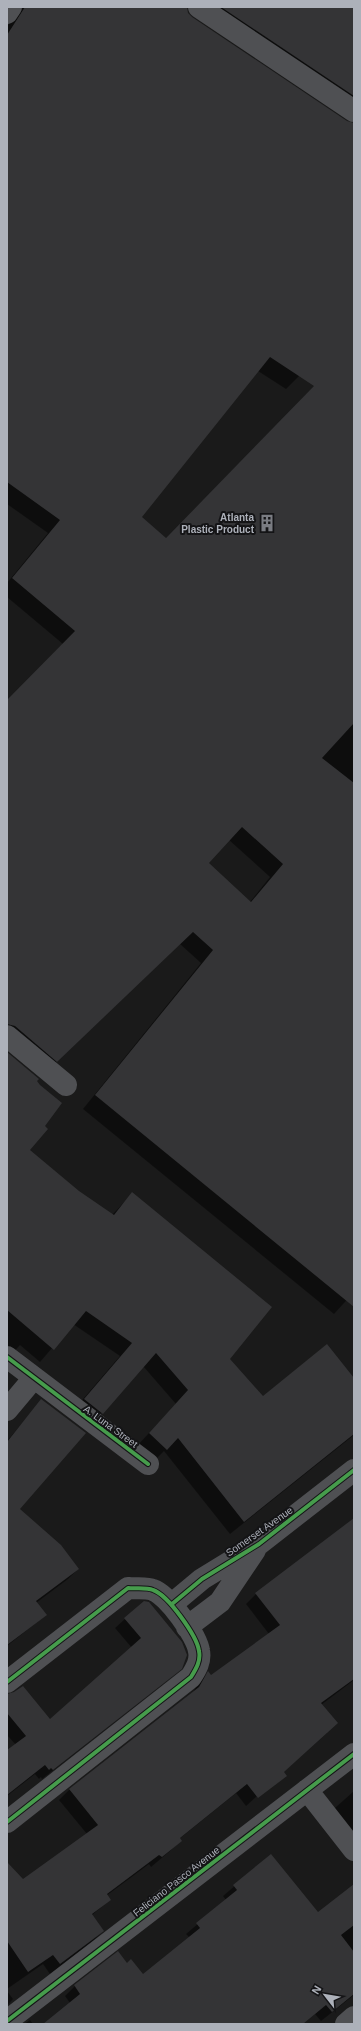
<svg xmlns="http://www.w3.org/2000/svg" width="361" height="2031" viewBox="0 0 361 2031" font-family="Helvetica,sans-serif">
	<style>
		.shadow { fill: #0007; fill-rule: evenodd }
		.building { fill: #343436; fill-rule: evenodd }
		.lines { fill: none; stroke-linecap: round; stroke-linejoin: round }
		.minor { stroke: #4f5053; stroke-width: 22 }
		.cycleway-casing { stroke: #141416; stroke-width: 6 }
		.cycleway { stroke: #469c4c; stroke-width: 4 }
		.labels { text-anchor: middle; stroke-width: 4; stroke-linejoin: round; paint-order: stroke }
		.poi-label { font-size: 10px; font-weight: bold; fill: #adb1ba; stroke: #141416; text-anchor: end }
		.street-label { font-size: 10px; fill: #adb1ba; stroke: #141416 }
	</style>
	<rect width="100%" height="100%" fill="#1a1a1a"/>
	<path class="shadow" d="M7,7H186L187,13L191,18L347,122L354,125L353,119L193,9L186,7H354V294L299,376L286,389L258,371L140,517L165,539L354,347V1292L334,1314L83,1109L201,963L180,944L44,1074L7,1044V702L63,644L7,597V583L48,533L7,504V26L11,22ZM229,840L270,877L250,902L208,863Z
		M7,1053L36,1081L43,1126L29,1150L78,1191L112,1215L132,1194L229,1359L263,1398L354,1380V1435L230,1534L164,1451L153,1462L136,1447L176,1404L143,1366L89,1426L71,1413L120,1356L73,1324L40,1362L20,1345L7,1359Z
		M41,1401L19,1509L78,1569L68,1579L36,1603L46,1615L7,1646V1441Z
		M354,1519V1680L321,1705L327,1733L246,1806L236,1793L179,1839L180,1841L170,1851L151,1867L149,1864L106,1896L110,1900L92,1915L103,1931L93,1941L50,1974L43,1964L7,1989V1863L23,1880L87,1834L59,1800L69,1790L192,1694L198,1683L208,1673L211,1676L269,1634L246,1604L256,1594Z
		M125,1619L181,1668L170,1678L42,1779L41,1777L39,1779L35,1774L7,1796V1752L16,1745L7,1735V1706L50,1720L132,1648L115,1628Z
		M354,1791V1852L326,1816Z
		M271,1855L318,1914L354,1885V1995L321,2021L315,2014L303,2024H44L70,2003L65,1996L75,1986L126,1965L143,1976L190,1938L186,1934L226,1900L223,1896Z
		M7,1991L13,1999L7,2006Z
		M30,2020L33,2024H24Z"/>
	<path class="building" d="M25,7H187L188,13L192,17L347,121L354,123V723L322,758L354,783V1307L95,1095L213,950L193,932L57,1062L15,1026L7,1024V700L75,631L12,578L60,520L7,482V35ZM270,357L314,386L166,538L142,517ZM242,827L283,864L251,902L209,863Z
		M221,7H354V96Z
		M7,1052L39,1079L37,1081L40,1085L62,1103L45,1126L48,1129L30,1150L79,1191L114,1215L132,1192L272,1307L230,1359L263,1396L327,1344L354,1378V1434L244,1522L178,1438L167,1450L149,1433L188,1390L156,1353L103,1414L84,1399L132,1343L86,1311L54,1350L7,1310Z
		M41,1399L86,1433L20,1509L61,1545L79,1569L36,1601L47,1615L7,1645V1442Z
		M354,1518V1679L321,1703L338,1723L284,1772L287,1776L258,1798L247,1784L180,1838L182,1841L162,1857L159,1855L107,1894L111,1900L92,1914L104,1931L60,1964L53,1955L28,1972L7,1941V1862L23,1879L98,1825L69,1789L199,1687L208,1671L211,1675L280,1625L255,1593Z
		M144,1601L149,1602L182,1642L187,1655L182,1669L53,1770L51,1768L49,1770L45,1765L7,1795V1750L26,1736L7,1713V1694L14,1692L23,1686L50,1719L141,1638L124,1618Z
		M271,1854L318,1912L354,1884V1925L341,1935L354,1952V1994L332,2012L326,2005L303,2024H43L80,1994L74,1985L118,1951L127,1963L131,1959L143,1974L200,1928L196,1923L237,1890L233,1885Z"/>
	<g class="lines">
		<path class="minor" d="M199,7L354,111
			M7,13L11,7
			M7,1036L66,1085
			M7,1357L148,1464
			M7,1410L33,1379
			M172,1604L202,1579L259,1544L354,1470
			M187,1627L220,1602L255,1550
			M7,1682L128,1588C135,1589 146,1587 153,1590C168,1595 197,1636 199,1651C201,1661 196,1669 191,1677L7,1822
			M307,1790L354,1850
			M7,2021L354,1754
			M346,2024L354,2017"/>
		<g class="cycleway-casing">
			<path id="cycleway" d="M7,1357L148,1464
				M172,1604L202,1579L259,1544L354,1470
				M7,1682L128,1588C135,1589 146,1587 153,1590C168,1595 197,1636 199,1651C201,1661 196,1669 191,1677L7,1822
				M7,2021L354,1754"/>
		</g>
		<use href="#cycleway" class="cycleway"/>
	</g>
	<defs>
		<g id="building-bare" transform="scale(1.38)"><path d="M-4-6H4V6H1V3H-1V6H-4ZM-2.5-4.3h1.7v1.8h-1.7ZM.8-4.3h1.7v1.8H.8ZM-2.5-1h1.7V.8h-1.7ZM.8-1h1.7V.8H.8Z" fill="#7a7c82" stroke="#141416" stroke-width="2.5" paint-order="stroke"/></g>
	</defs>
	<g fill-rule="evenodd">
		<use href="#building-bare" x="267" y="523"/>
	</g>
	<g class="labels">
		<g class="poi-label">
			<text x="254" y="521">Atlanta<tspan x="254" dy="12">Plastic Product</tspan></text>
		</g>
		<g class="street-label">
			<text transform="translate(111 1426) rotate(36)" y="4">A. Luna Street</text>
			<text transform="translate(259 1531) rotate(-35)" y="4">Somerset Avenue</text>
			<text transform="translate(176 1881) rotate(-38)" y="4">Feliciano Pasco Avenue</text>
		</g>
	</g>
	<rect width="361" height="2031" fill="none" stroke="#adb1ba" stroke-width="16"/>
	<g transform="translate(325 1995) rotate(301)" stroke="#141416" stroke-width="3" paint-order="stroke">
	<path d="M0-3L7 15L0 10L-7 15Z" fill="#adb1ba"/>
	<text y="-6" font-size="11" font-weight="bold" text-anchor="middle" fill="#adb1ba">N</text>
	</g>
</svg>
